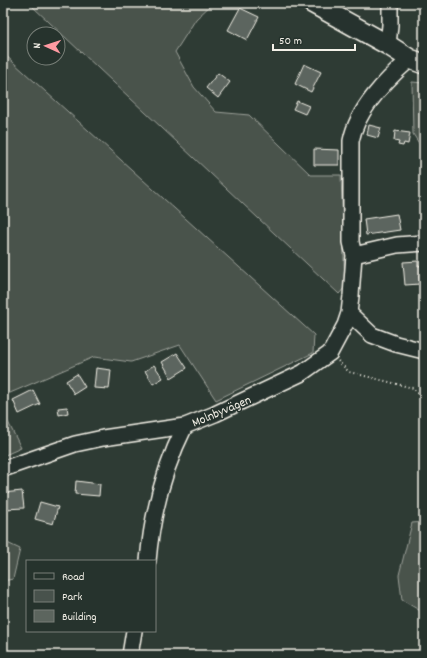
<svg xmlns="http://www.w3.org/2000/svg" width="427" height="658" viewBox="0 0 427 658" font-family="Dekko,sans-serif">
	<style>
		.green { fill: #48524c; stroke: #9ea29a }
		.building { fill: #5c655e; stroke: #f4f1e8 }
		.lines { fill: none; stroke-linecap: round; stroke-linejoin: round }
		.minor-casing { stroke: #f4f1e8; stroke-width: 18 }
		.major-casing { stroke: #f4f1e8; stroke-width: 22 }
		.path { stroke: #f4f1e8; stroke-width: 2; stroke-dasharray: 1 3; stroke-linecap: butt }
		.minor { stroke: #26332d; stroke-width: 15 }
		.major { stroke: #26332d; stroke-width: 19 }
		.labels { text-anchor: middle; stroke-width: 3; stroke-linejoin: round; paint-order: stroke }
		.street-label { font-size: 13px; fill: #f4f1e8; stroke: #26332d }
	</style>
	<rect width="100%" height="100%" fill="#2e3b34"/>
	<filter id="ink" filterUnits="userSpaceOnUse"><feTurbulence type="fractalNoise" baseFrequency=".025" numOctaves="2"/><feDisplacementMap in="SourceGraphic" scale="8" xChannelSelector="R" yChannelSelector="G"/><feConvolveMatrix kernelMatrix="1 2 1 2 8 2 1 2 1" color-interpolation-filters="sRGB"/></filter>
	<g filter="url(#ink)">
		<path class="green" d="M35,3H213L196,19L175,52L194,87L216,112L249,115L311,175H341L345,287L339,294L33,7Z
			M3,53L314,335L313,353L216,400L180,345L131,362L94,357L3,396Z
			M412,82L424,83V151L413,134Z
			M3,412L21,448L3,456Z
			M424,522V613L402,600L399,575L412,523Z
			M3,541L20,549L13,579L3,581Z"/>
		<path class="building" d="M240,8L259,17L247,40L228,30Z
			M304,64L321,72L311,92L295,84Z
			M218,73L230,82L218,98L206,88Z
			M297,101L309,106L305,114L293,109Z
			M369,125L381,128L378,138L367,135Z
			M395,131L410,133L408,144L404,143L403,146L398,145L399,142L394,141Z
			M314,149L339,150V165H314Z
			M397,214L400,230L366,235L364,219Z
			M418,261V266L424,265V276H419L420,284L405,285L403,262Z
			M177,353L187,368L171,378L162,362Z
			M154,365L163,378L153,384L145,371Z
			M96,368L111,370L109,389L94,388Z
			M77,374L85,387L74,394L66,381Z
			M33,390L40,404L19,414L13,400Z
			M67,407L68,413L59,415L58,408Z
			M76,481L100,484L99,496L75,494Z
			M22,491L24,508L5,509V507H3V493Z
			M40,502L58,507L53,524L35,519Z
			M17,653H35V655H17Z"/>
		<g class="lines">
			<g class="minor-casing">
				<path id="minor" d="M388,45L390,25V3
					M354,255L397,245L424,243
					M349,313L372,335L396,344L424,351
					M3,469L75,444L103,438L185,426L215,414L302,373L330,353L345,325L349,313L351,296L354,255L351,242V141C357,109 386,80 410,59
					M148,561C152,514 164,468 185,426
					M130,655L134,631"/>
			</g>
			<g class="major-casing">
				<path id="major" d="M312,3L388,45L410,59L424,64"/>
			</g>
			<path class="path" d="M338,361L349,372L413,388L424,399"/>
			<use href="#minor" class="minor"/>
			<use href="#major" class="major"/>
		</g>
	</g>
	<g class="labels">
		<g class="street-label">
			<text transform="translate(221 410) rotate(-23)" y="5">Molnbyvägen</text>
		</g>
	</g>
	<rect width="427" height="658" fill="none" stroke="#26332d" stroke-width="16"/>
	<rect x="8" y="8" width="411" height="642" fill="none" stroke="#f4f1e8" stroke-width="1.5" filter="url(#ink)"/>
	<rect x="26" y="560" width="130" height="72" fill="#26332d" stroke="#787f78"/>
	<rect x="34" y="573" width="20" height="6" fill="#26332d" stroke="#787f78"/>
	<text x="62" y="580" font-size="12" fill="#f4f1e8">Road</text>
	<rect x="34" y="590" width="20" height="12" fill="#48524c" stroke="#787f78"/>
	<text x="62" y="600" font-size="12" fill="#f4f1e8">Park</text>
	<rect x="34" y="610" width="20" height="12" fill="#5c655e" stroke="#787f78"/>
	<text x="62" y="620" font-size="12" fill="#f4f1e8">Building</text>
	<g transform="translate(46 46) rotate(273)"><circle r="19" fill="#26332d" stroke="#787f78"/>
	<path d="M0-3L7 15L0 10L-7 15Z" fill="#ff9aa2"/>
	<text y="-6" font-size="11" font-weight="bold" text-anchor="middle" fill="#f4f1e8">N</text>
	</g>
	<path d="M273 44v6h82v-6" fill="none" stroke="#f4f1e8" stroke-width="2"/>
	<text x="279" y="44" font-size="12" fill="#f4f1e8" stroke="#26332d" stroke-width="3" paint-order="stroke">50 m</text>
</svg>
